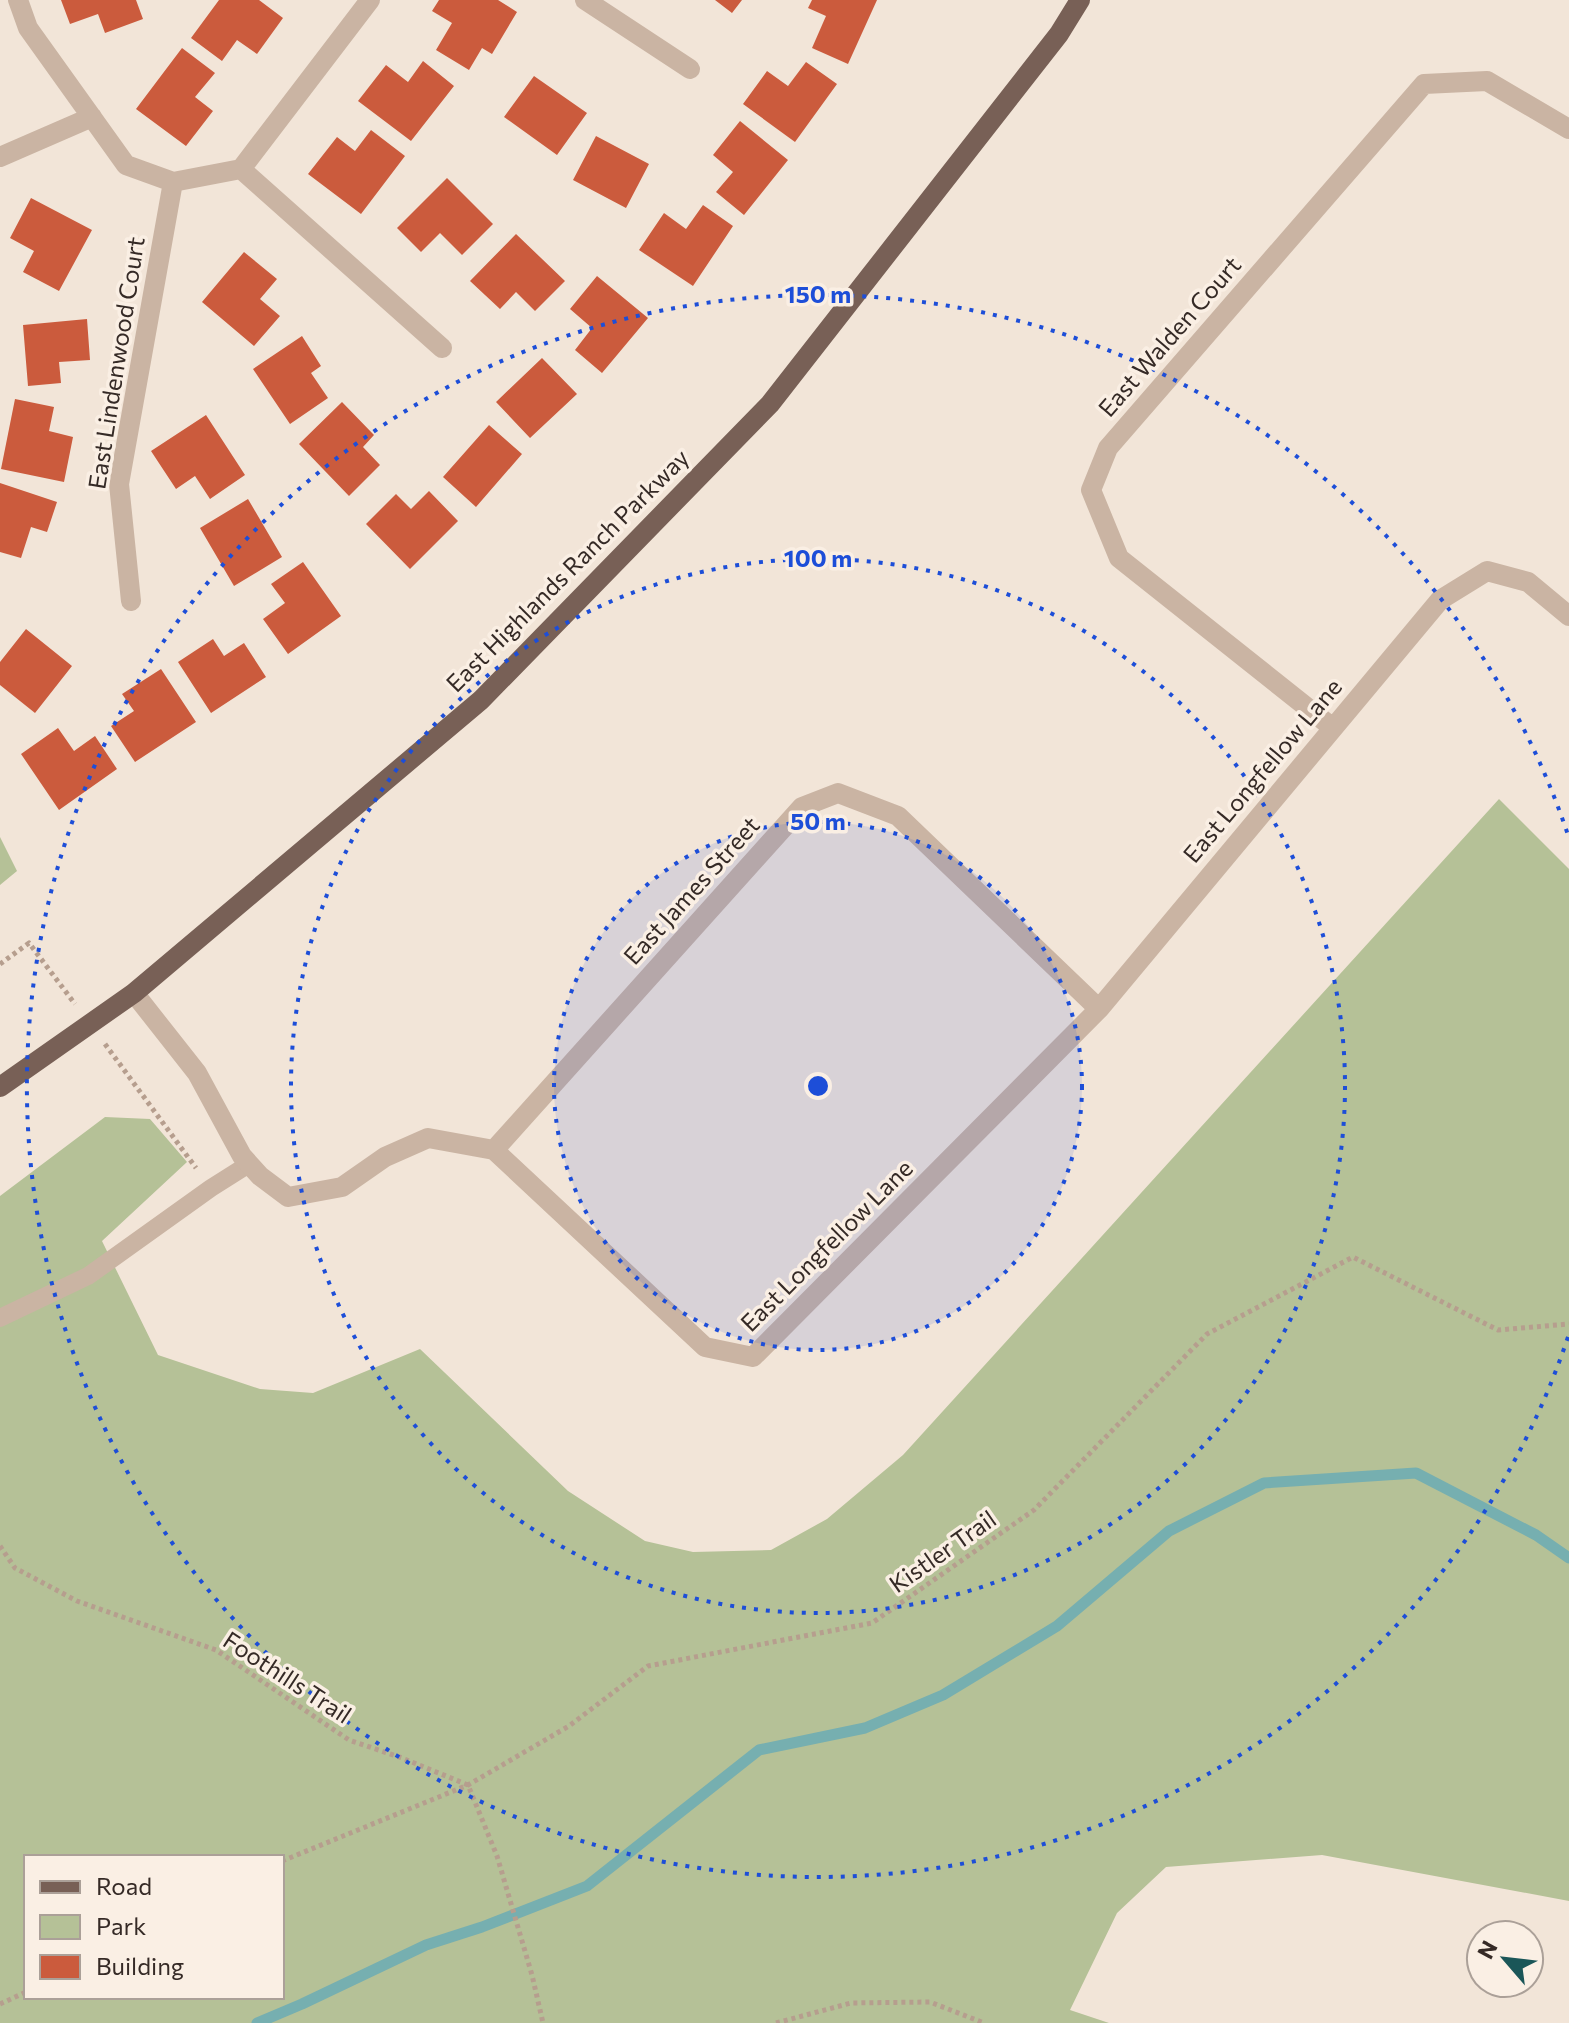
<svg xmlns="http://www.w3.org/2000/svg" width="1569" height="2023" viewBox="0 0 1569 2023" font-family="Commissioner,sans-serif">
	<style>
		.green { fill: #b5c197; fill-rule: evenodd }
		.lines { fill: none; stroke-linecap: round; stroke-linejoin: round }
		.stream { stroke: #76afb0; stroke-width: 11 }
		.building { fill: #cb5b3d }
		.path { stroke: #b69e8e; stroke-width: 5; stroke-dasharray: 4 4; stroke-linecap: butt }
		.lane { stroke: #cab4a3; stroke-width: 18 }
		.street { stroke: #cab4a3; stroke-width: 20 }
		.primary { stroke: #786056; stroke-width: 20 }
		.ring { fill: none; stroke: #1d4ed8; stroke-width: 4; stroke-dasharray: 4 8 }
		.labels { text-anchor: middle; stroke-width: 7; stroke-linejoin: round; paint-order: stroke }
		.street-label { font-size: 24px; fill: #352a26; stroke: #faefe4 }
		.centre { fill: #1d4ed8; stroke: #faefe4; stroke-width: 4 }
		.ring-label { font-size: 24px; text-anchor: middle; font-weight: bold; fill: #1d4ed8; stroke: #faefe4; stroke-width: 7; stroke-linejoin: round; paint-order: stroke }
	</style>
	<rect width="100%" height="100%" fill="#f2e5d8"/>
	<path class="green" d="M1499,799L1569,869V1901L1322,1855L1166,1867L1117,1913L1070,2010L1109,2023H0V1196L105,1117L150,1119L187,1162L102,1241L158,1355L260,1389L313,1393L420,1349L568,1491L645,1541L693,1552L771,1550L827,1519L903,1455ZM26,1857H282V1997H26Z
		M0,837L17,871L0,885Z"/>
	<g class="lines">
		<path class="stream" d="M257,2023L302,2004L426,1945L482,1927L587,1886L759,1750L865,1728L943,1695L1057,1626L1169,1531L1264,1483L1416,1473L1536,1535L1569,1558"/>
	</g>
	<path class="building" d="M61,0H136L143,19L105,33L98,14L70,24Z
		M219,0H259L283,18L257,54L237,40L222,61L191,38Z
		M439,0H498L517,12L492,54L482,48L469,70L436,50L452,23L432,11Z
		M715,0H742L732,13Z
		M812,0H877L848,64L812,48L826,16L808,8Z
		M182,48L215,73L195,97L213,111L186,146L136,109Z
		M423,61L454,86L411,141L358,101L386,65L408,82Z
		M806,62L837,84L795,142L743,104L767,71L788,86Z
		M534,76L587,113L557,155L504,117Z
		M740,121L788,160L744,215L716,192L733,172L713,155Z
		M371,130L405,156L361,214L308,174L337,137L355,151Z
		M596,136L649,164L626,208L573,180Z
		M447,178L493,224L462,255L440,233L421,252L397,228Z
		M31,198L92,230L59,291L23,272L34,251L10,238Z
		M703,205L733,226L693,286L639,250L664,213L686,229Z
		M516,234L565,281L535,311L516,292L500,309L470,281Z
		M244,252L277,279L260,299L280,316L254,346L202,302Z
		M597,276L648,318L602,373L575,350L592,328L570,309Z
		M87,319L90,360L59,362L61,383L28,386L23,325Z
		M302,336L321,366L311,373L328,398L290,424L253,369Z
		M542,358L577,394L530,438L496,402Z
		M15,399L54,407L49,431L73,437L64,482L1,469Z
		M342,402L374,435L363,447L380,465L349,496L299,444Z
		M206,415L245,475L210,499L195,476L176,489L151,451Z
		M489,425L522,454L476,507L443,477Z
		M0,483L57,502L47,532L31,527L21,558L0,552Z
		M429,491L458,521L410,569L366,524L396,494L411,509Z
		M248,499L282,557L234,586L200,528Z
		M303,562L341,616L288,654L263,619L285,603L271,584Z
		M26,629L72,666L35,713L0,685V662Z
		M213,639L224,656L244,643L266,677L211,713L178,662Z
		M161,669L196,722L135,762L111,726L134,711L122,694Z
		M58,728L74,751L95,736L117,769L59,810L21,754Z"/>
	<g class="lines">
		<path class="path" d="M0,964L29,943L75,1004
			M105,1044L196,1168
			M0,1546L15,1568L77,1601L216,1650L349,1740L402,1758L468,1785L497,1856L532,1975L543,2023
			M282,1861L468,1785L569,1726L648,1666L872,1623L1034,1510L1207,1334L1353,1257L1498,1330L1569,1324
			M0,2004L26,1992
			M776,2023L851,2003L930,2002L984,2023"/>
		<path class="lane" d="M0,1318L88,1276L211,1188L249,1164"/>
		<path class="street" d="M18,0L28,28L126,165L173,182L241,169L370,0
			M585,0L690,69
			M0,157L92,117
			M241,169L442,348
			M131,601L119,484L173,182
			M1333,728L1119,558L1091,490L1108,448L1424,84L1487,81L1569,129
			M134,993L197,1073L242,1156L260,1176L288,1197L342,1187L385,1157L428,1138L494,1150L705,1347L753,1357L1099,1009L1440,600L1487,571L1528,582L1569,616
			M494,1150L802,807L838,793L898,816L1099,1009"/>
		<path class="primary" d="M0,1087L134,993L481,700L770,404L1059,34L1080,0"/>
	</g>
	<circle cx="818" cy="1086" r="264" fill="#1d4ed8" fill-opacity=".12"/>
	<g class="ring">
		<circle cx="818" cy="1086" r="264"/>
		<circle cx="818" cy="1086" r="527"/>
		<path d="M1568 1337A791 791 0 1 1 1568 835"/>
	</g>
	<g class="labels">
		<g class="street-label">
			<text transform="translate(1170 337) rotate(-49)" y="8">East Walden Court</text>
			<text transform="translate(117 363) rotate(-81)" y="8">East Lindenwood Court</text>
			<text transform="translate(568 571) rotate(-45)" y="8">East Highlands Ranch Parkway</text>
			<text transform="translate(1263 771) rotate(-50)" y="8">East Longfellow Lane</text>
			<text transform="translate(692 891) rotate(-48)" y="8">East James Street</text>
			<text transform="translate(827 1246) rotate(-45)" y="8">East Longfellow Lane</text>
			<text transform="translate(943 1552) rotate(-35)" y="8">Kistler Trail</text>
			<text transform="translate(287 1678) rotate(33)" y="8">Foothills Trail</text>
		</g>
	</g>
	<circle cx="818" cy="1086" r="12" class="centre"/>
	<g class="ring-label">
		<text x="818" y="303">150 m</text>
		<text x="818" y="567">100 m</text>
		<text x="818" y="830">50 m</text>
	</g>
	<rect x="24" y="1855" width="260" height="144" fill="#faefe4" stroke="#aba098" stroke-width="2"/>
	<rect x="40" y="1881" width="40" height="12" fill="#786056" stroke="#aba098" stroke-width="2"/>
	<text x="96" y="1895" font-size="24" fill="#352a26">Road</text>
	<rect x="40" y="1915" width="40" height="24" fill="#b5c197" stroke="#aba098" stroke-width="2"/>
	<text x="96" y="1935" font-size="24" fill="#352a26">Park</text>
	<rect x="40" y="1955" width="40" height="24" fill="#cb5b3d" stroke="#aba098" stroke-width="2"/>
	<text x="96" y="1975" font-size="24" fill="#352a26">Building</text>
	<g transform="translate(1505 1959) rotate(298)"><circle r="38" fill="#faefe4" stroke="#aba098" stroke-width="2"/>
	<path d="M0-6L14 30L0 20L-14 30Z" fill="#1a5658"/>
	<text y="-12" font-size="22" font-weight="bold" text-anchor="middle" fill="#352a26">N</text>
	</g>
</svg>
